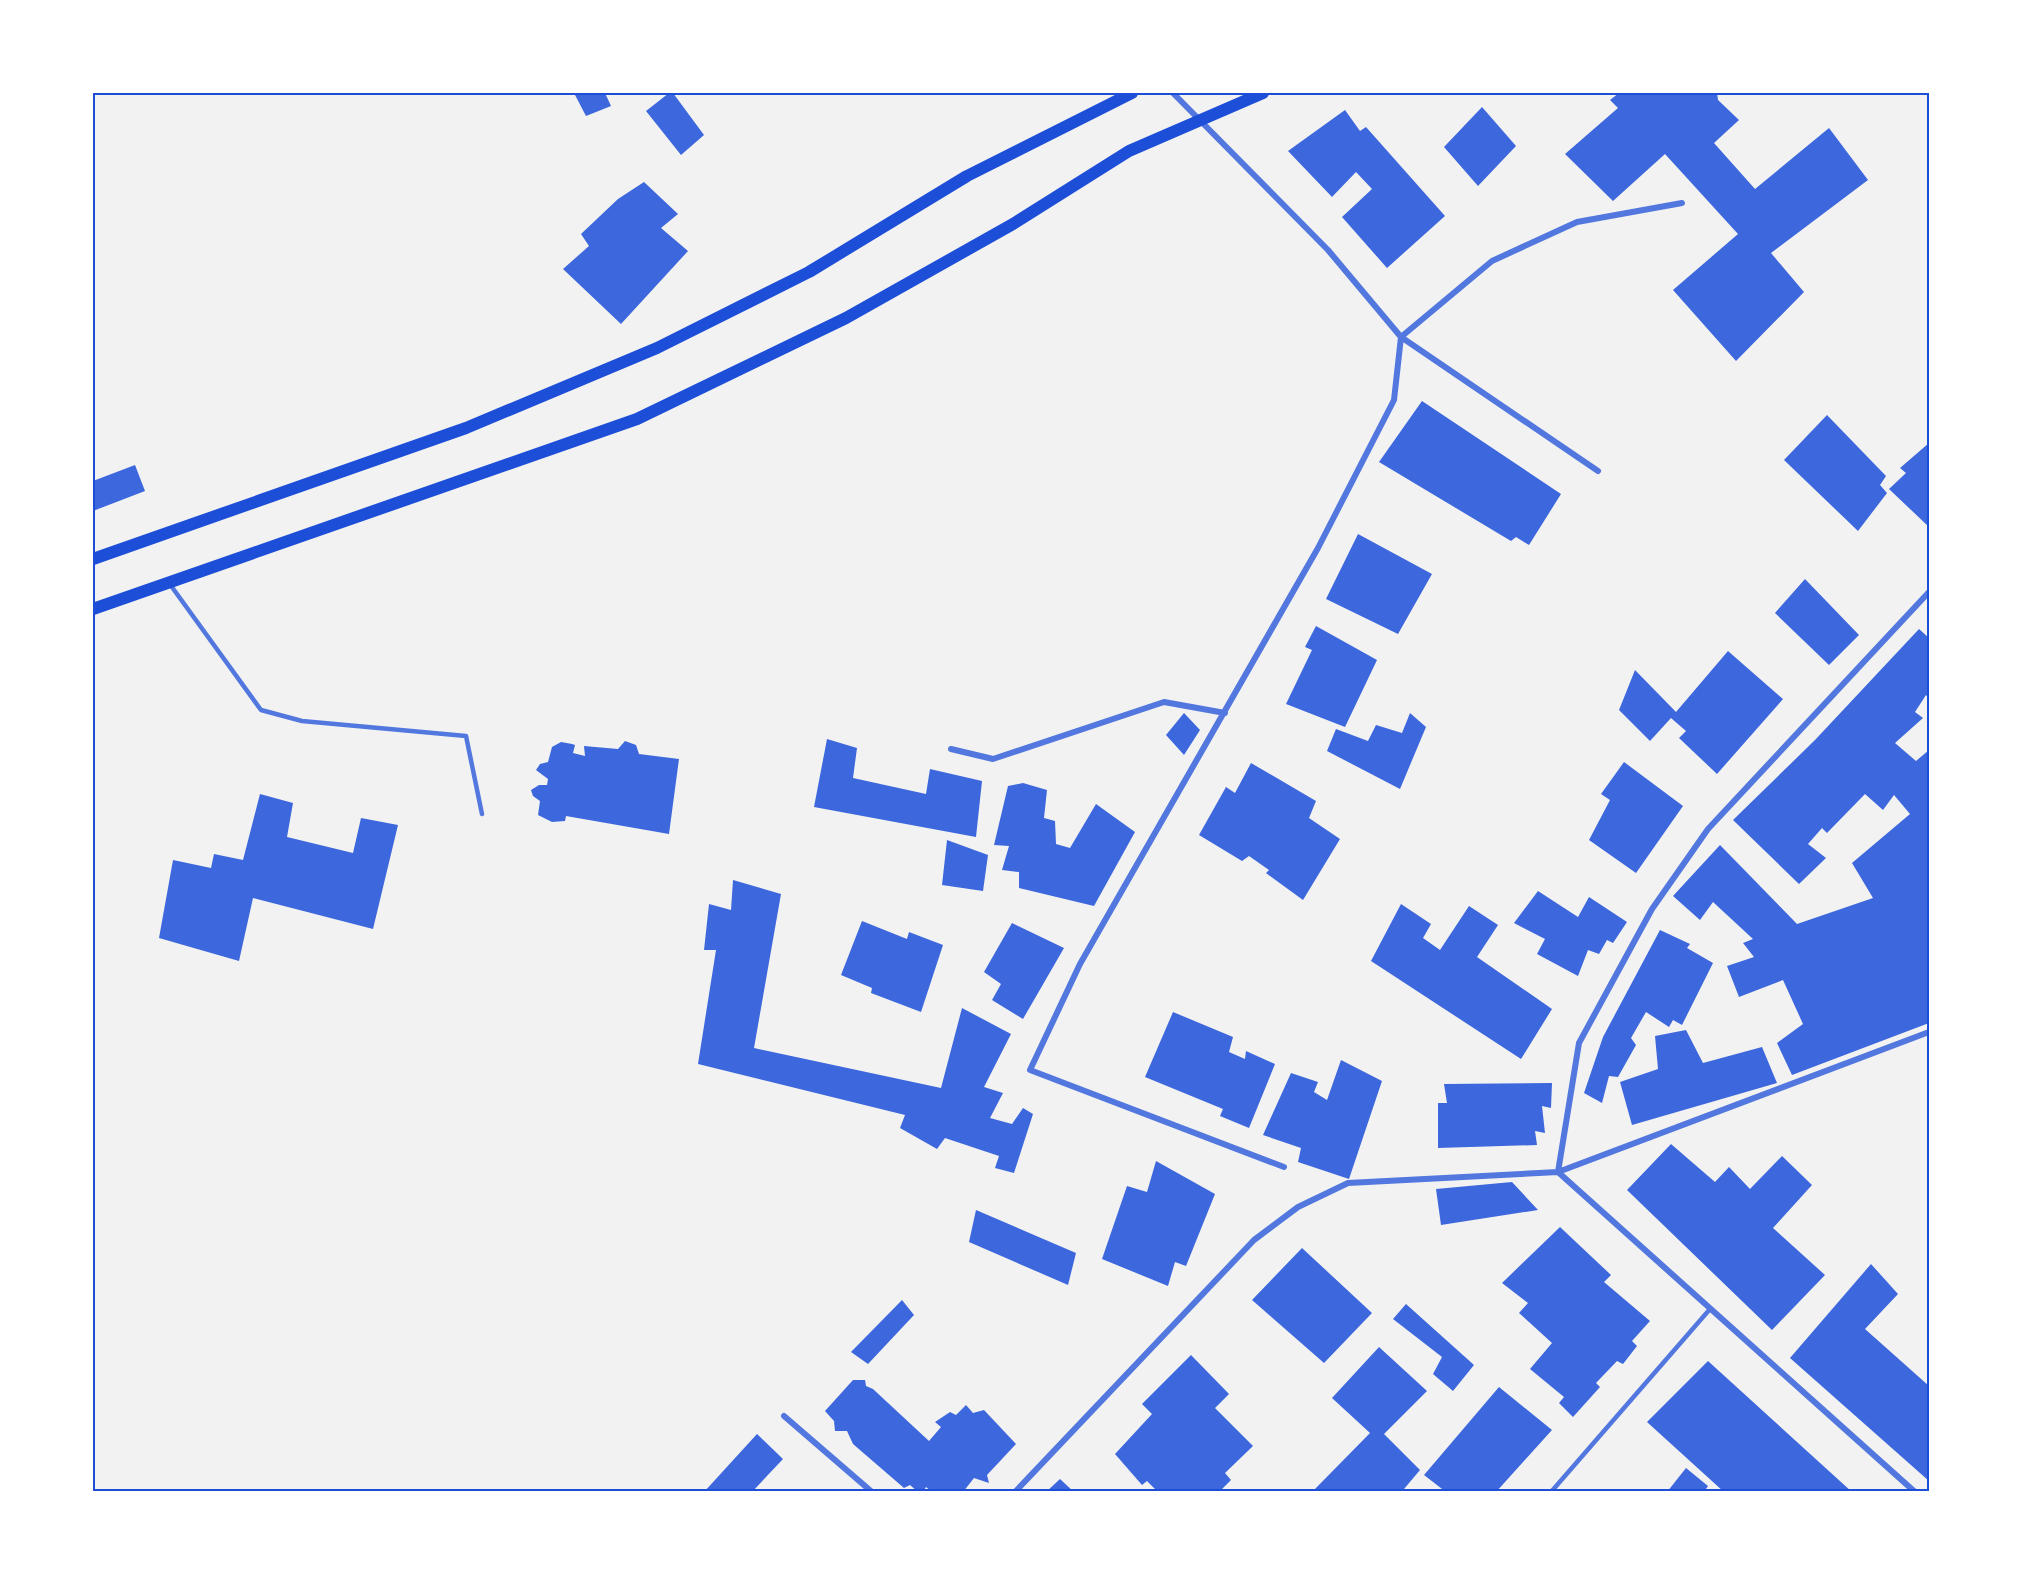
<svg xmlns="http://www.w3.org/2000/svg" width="2022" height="1585" viewBox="0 0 2022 1585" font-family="Signika,sans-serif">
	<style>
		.building { fill: #3d67dc }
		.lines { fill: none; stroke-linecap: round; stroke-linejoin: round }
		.service { stroke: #5277de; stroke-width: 4.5 }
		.minor { stroke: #5277de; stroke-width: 6 }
		.secondary { stroke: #1d4ed8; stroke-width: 12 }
		.neatline { fill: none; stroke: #1d4ed8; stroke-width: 2 }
	</style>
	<rect width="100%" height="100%" fill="#f2f2f2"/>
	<path class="building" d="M574,93H605L611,106L586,116Z
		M669,93H673L704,135L681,155L646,111Z
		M1619,93H1717L1718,100L1739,120L1714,143L1755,189L1829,128L1868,180L1771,253L1804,292L1736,361L1673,290L1738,234L1665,154L1613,201L1565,154L1618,108L1610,100Z
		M1482,107L1516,146L1478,186L1444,147Z
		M1345,110L1360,131L1366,127L1445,216L1387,268L1342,217L1372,189L1356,172L1332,197L1288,151Z
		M644,182L678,214L661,228L688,251L621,324L563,269L589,246L581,234L618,199Z
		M1422,401L1561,494L1529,545L1516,537L1511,541L1379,462Z
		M1827,415L1886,476L1880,485L1887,493L1858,531L1784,460Z
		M1929,443V527L1889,489L1906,473L1900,468Z
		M135,465L145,491L93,511V481Z
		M1358,534L1432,574L1398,634L1326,599Z
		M1805,579L1859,635L1829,665L1775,613Z
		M1316,626L1377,660L1345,727L1286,704L1312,650L1305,647Z
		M1919,629L1929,638V699L1926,695L1915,712L1923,718L1895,743L1916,761L1929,750V1023L1792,1075L1777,1043L1803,1024L1783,980L1739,997L1727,966L1754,957L1743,943L1753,939L1713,902L1700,920L1673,896L1720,845L1797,924L1873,898L1852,863L1910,814L1894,795L1883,810L1865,794L1827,833L1822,828L1808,844L1826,858L1799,884L1733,820L1815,740Z
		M1728,651L1783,699L1717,774L1679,738L1686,731L1671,718L1650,741L1619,710L1635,670L1676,712Z
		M1184,713L1200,730L1184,755L1166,735Z
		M1410,713L1426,727L1400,789L1327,751L1336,729L1368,741L1376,725L1402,733Z
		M827,739L857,748L853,778L926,794L930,769L982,781L976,837L814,807Z
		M625,741L636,745L639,754L679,759L669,834L566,816L565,821L552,822L538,815L540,801L533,796L531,790L539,785H547L548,779L536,770L540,764L548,762L552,747L561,742L572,744L575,745L573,753L585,756L584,746L618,749Z
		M1624,762L1683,806L1636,873L1589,840L1610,800L1601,794Z
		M1251,763L1316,801L1309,818L1340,839L1303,900L1266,873L1269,870L1249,856L1242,861L1199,835L1226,787L1235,793Z
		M1023,783L1047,790L1044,818L1055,821L1056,844L1070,848L1096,804L1135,832L1094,906L1019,888V872L1002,870L1009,846L994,845L1008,786Z
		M260,794L293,803L287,837L353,853L361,818L398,825L373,929L253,898L239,961L159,938L173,860L211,868L214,854L243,860Z
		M947,840L988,855L983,891L942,885Z
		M733,880L781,894L754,1048L941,1088L962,1008L1011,1034L984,1087L1003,1093L990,1118L1012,1124L1023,1108L1033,1114L1014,1173L995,1168L999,1156L945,1138L937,1149L900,1128L905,1115L698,1064L716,950H704L709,904L731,910Z
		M1538,891L1578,917L1589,897L1627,922L1613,943L1607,940L1599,954L1588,950L1578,976L1537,954L1545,939L1514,923Z
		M1401,904L1431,924L1423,938L1440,950L1469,906L1498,925L1477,957L1552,1009L1521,1059L1371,961Z
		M862,921L907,939L909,932L943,945L921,1012L871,993L872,988L841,975Z
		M1012,923L1064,948L1023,1019L992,1000L1001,984L984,972Z
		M1660,930L1690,944L1687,948L1713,963L1682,1025L1673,1020L1669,1027L1646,1012L1631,1038L1636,1045L1618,1077L1609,1076L1602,1103L1584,1093L1603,1037Z
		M1173,1012L1233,1037L1229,1052L1245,1059L1246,1051L1275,1064L1249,1128L1220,1116L1223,1109L1145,1077Z
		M1686,1030L1703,1063L1762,1047L1777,1083L1632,1125L1620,1082L1658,1069L1655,1036Z
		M1341,1060L1382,1081L1349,1179L1298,1162L1301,1148L1263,1135L1291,1073L1318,1082L1314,1092L1327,1100Z
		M1552,1083L1551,1108L1542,1106L1545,1133L1535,1131L1537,1145L1438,1148V1103H1447L1444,1084Z
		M1671,1144L1715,1182L1729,1167L1750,1189L1782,1156L1812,1185L1773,1228L1825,1275L1772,1330L1627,1190Z
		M1156,1161L1215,1194L1186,1266L1175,1262L1168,1286L1102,1259L1127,1186L1147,1192Z
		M1512,1182L1538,1210L1441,1225L1436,1189Z
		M976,1210L1076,1253L1068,1285L969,1242Z
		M1560,1227L1611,1275L1604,1282L1650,1321L1632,1341L1637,1346L1623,1364L1617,1361L1596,1383L1600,1387L1573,1417L1559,1403L1564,1397L1530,1369L1552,1343L1519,1313L1528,1303L1502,1283Z
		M1302,1248L1372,1313L1324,1363L1252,1300Z
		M1871,1264L1898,1294L1865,1329L1929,1386V1481L1790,1358Z
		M902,1300L914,1315L868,1364L851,1352Z
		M1406,1304L1474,1365L1453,1391L1433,1374L1442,1357L1393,1319Z
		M1379,1347L1427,1391L1384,1434L1420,1470L1404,1489L1407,1492H1319L1315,1489L1370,1433L1332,1398Z
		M1191,1355L1229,1394L1215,1408L1253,1446L1225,1473L1231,1480L1219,1492H1158L1147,1481L1142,1485L1115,1454L1152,1414L1142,1404Z
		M1708,1361L1852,1492H1724L1647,1422Z
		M853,1380H865L866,1386L873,1389L929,1441L941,1427L935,1422L950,1412L956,1415L966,1405L973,1413L984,1410L1016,1444L987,1475L989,1483L974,1478L963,1492H932L926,1487L923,1492H918L910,1485L904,1488L853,1444L847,1431H835L834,1421L825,1411Z
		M1499,1387L1552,1430L1496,1492H1446L1424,1475Z
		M757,1434L783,1459L752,1492H704Z
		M1686,1468L1708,1486L1704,1492H1667Z
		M1060,1479L1074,1492H1046Z"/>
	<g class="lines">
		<path class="service" d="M169,583L261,710L302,721L466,736L482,814
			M1551,1492L1710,1309"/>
		<path class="minor" d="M1173,93L1328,250L1401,337L1598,471
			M951,749L993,759L1164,702L1225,713
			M1284,1167L1030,1070L1080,964L1318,548L1394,400L1401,337L1492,261L1577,222L1682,203
			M784,1416L872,1492
			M1015,1492L1254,1240L1298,1207L1348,1183L1558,1172L1929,1032
			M1915,1492L1558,1172L1579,1043L1652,909L1708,829L1929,592"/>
		<path class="secondary" d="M93,559L466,428L657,348L809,272L967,176L1132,93
			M93,609L637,419L846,318L1013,224L1129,151L1263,93"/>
	</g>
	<rect width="2022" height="1585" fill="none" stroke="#ffffff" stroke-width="189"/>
	<rect x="94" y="94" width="1834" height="1396" class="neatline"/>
</svg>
